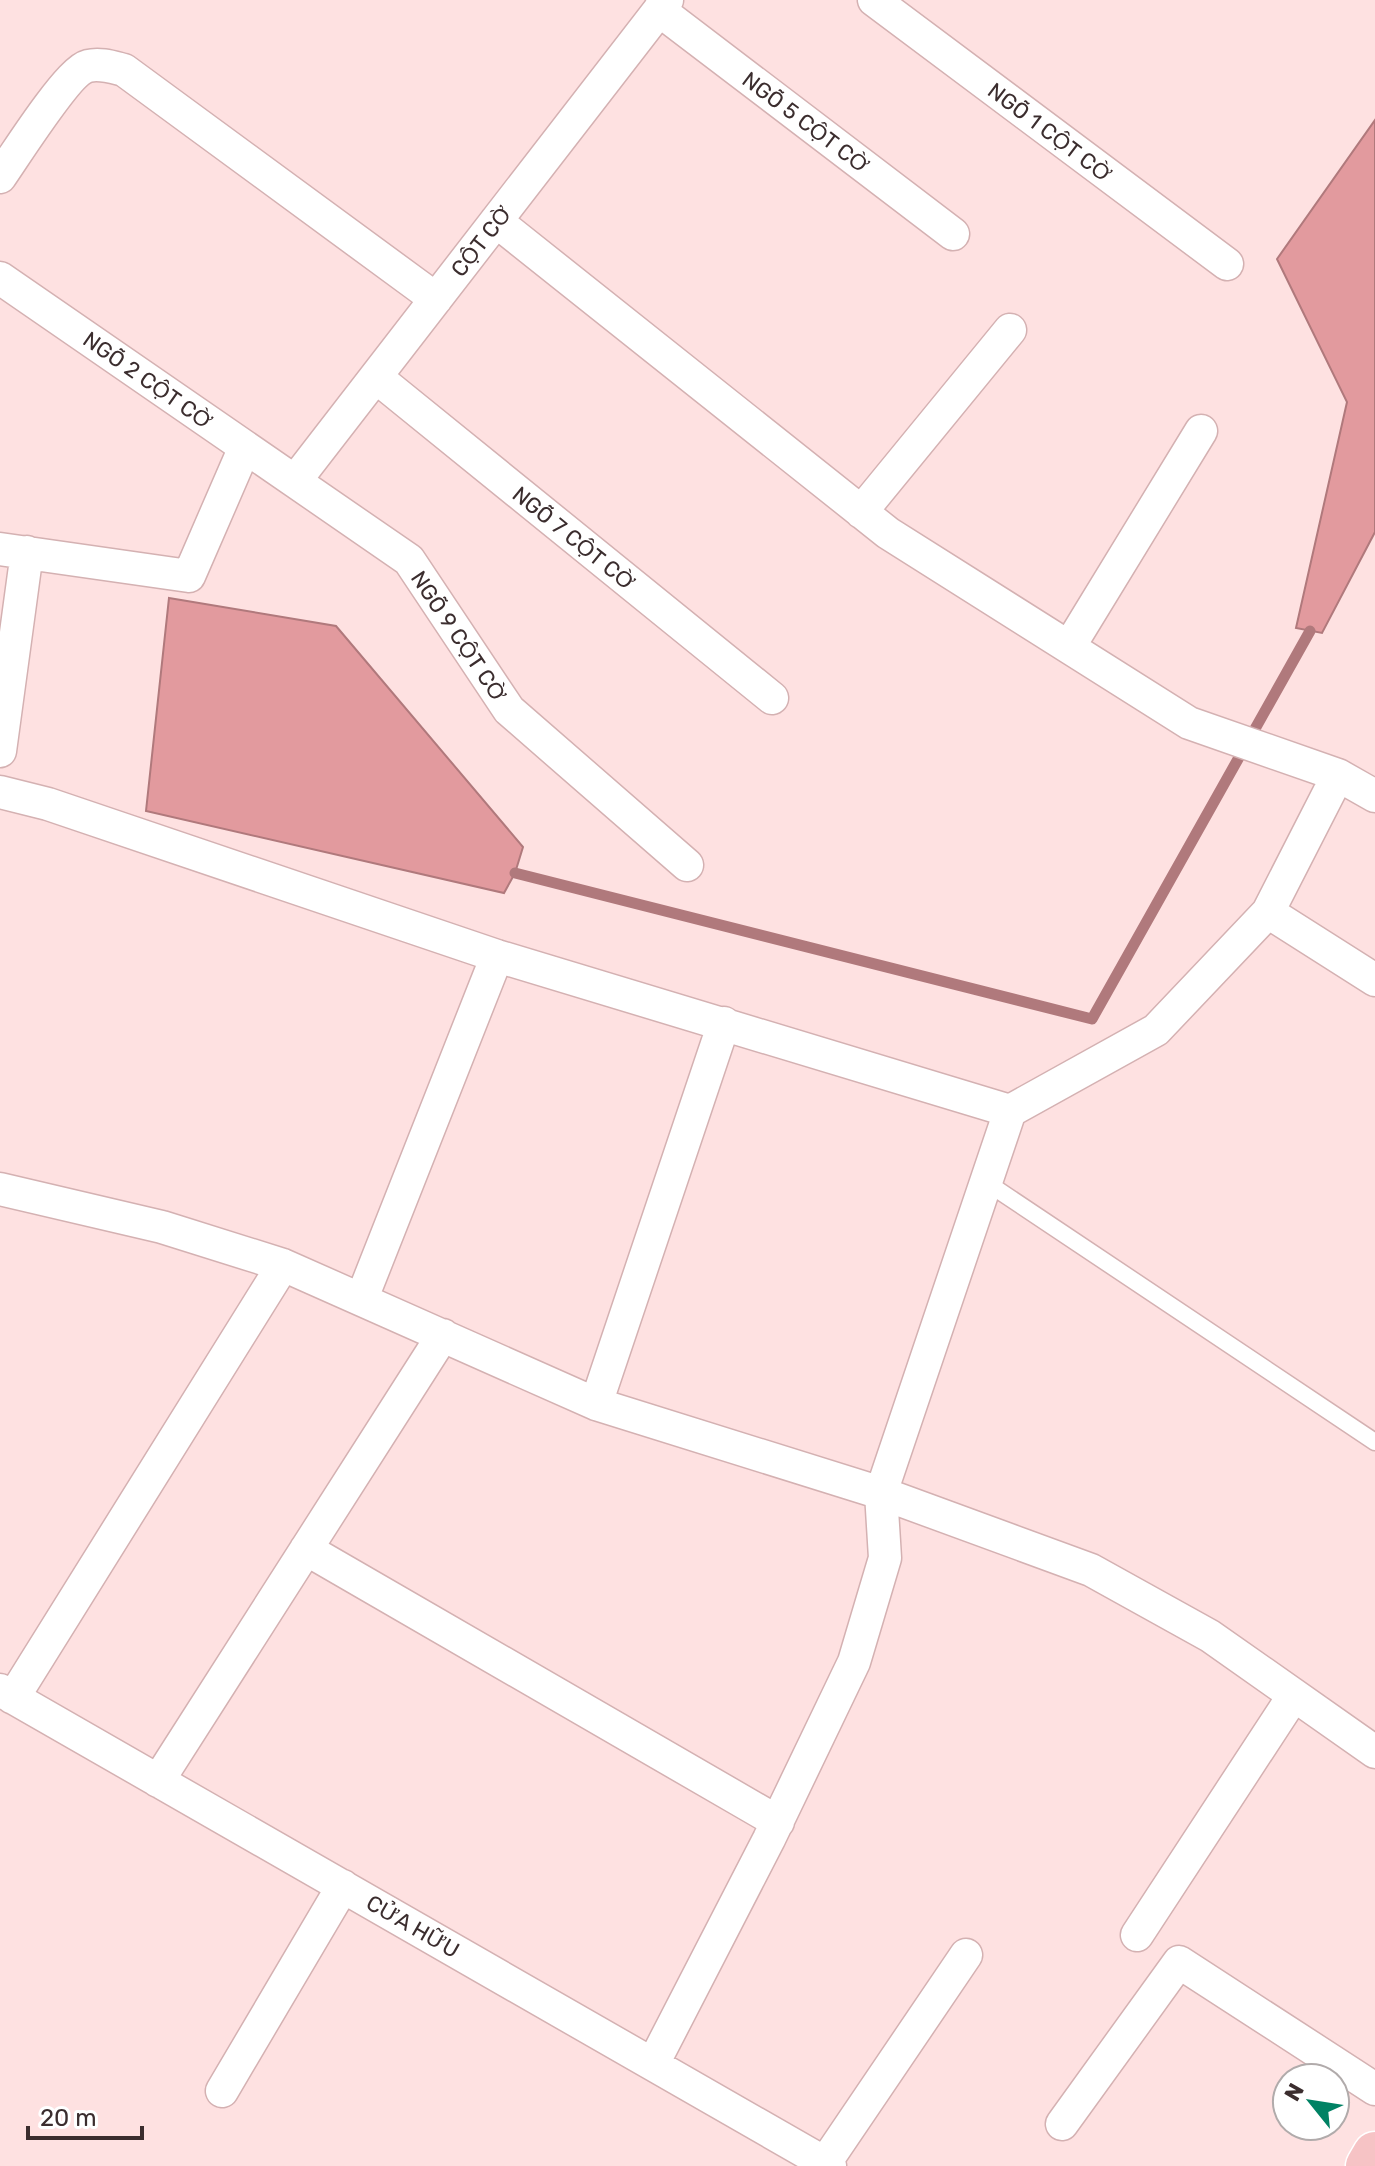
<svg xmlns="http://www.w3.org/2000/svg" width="1375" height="2166" viewBox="0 0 1375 2166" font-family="Rubik,sans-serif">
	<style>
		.water { fill: #e29a9e; stroke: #b0797c; stroke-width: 2 }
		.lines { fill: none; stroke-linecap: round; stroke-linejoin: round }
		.stream { stroke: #b0797c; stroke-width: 11 }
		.lane-casing { stroke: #d4b1b2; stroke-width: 19 }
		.street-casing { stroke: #d4b1b2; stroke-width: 35 }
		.highway-casing { stroke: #fff; stroke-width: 47 }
		.lane { stroke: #fff; stroke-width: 16 }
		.street { stroke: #fff; stroke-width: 32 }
		.highway { stroke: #f6c3c5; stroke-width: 44 }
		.labels { text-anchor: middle; stroke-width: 6; stroke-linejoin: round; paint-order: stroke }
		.street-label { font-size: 22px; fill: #3b2d2e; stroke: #fff }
	</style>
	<rect width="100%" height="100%" fill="#fee1e1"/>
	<path class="water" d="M1375,120V532L1322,633L1296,628L1347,402L1277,259Z
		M169,598L336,626L523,847L515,873L504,893L146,811Z"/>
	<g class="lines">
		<path class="stream" d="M515,873L1092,1019L1310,631"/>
		<g class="lane-casing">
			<path id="lane" d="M986,1182L1375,1442"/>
		</g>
		<g class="street-casing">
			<path id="street" d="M874,0L1227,264
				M659,10L953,234
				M0,177C14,157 68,71 88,66C100,63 112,67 124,70L436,299
				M496,221L888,533L1189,723L1338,775L1375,796
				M0,278L409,560L509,710L687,865
				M376,377L772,698
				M295,481L667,0
				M861,512L1010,330
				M0,549L189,576L245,447
				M1069,647L1201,431
				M0,751L27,552
				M1338,775L1268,912L1375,980
				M0,792L48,804L497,956L1010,1111
				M0,1189L162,1227L283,1265L596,1404L881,1493L1091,1570L1210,1636L1375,1752
				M362,1298L497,956
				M596,1404L724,1023
				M306,1549L778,1822
				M0,1690L830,2166
				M13,1698L283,1265
				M158,1781L443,1335
				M1137,1935L1294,1695
				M653,2064L769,1839L854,1662L885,1558L881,1493L1010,1111L1156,1030L1268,912
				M222,2091L343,1886
				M1062,2124L1179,1962L1375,2089
				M823,2166L966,1955"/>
		</g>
		<g class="highway-casing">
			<path id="highway" d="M1368,2166L1375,2154"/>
		</g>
		<use href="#lane" class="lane"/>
		<use href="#street" class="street"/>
		<use href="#highway" class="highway"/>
	</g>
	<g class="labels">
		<g class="street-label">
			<text transform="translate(806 122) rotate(37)" y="8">NGÕ 5 CỘT CỜ</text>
			<text transform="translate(1050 132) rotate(37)" y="8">NGÕ 1 CỘT CỜ</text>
			<text transform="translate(481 241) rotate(-52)" y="8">CỘT CỜ</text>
			<text transform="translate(148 380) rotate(35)" y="8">NGÕ 2 CỘT CỜ</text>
			<text transform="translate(574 538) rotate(39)" y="8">NGÕ 7 CỘT CỜ</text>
			<text transform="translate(459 636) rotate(56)" y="8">NGÕ 9 CỘT CỜ</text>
			<text transform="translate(413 1926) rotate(30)" y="8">CỬA HỮU</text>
		</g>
	</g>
	<g transform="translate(1311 2102) rotate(300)"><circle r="38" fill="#ffffff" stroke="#b1abab" stroke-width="2"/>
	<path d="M0-6L14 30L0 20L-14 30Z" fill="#008264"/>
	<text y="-12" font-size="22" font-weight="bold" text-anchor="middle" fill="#3b2d2e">N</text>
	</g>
	<path d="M28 2126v12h114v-12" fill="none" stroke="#3b2d2e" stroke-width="4"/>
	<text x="40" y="2126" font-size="24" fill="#3b2d2e" stroke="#ffffff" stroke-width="6" paint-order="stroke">20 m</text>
</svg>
